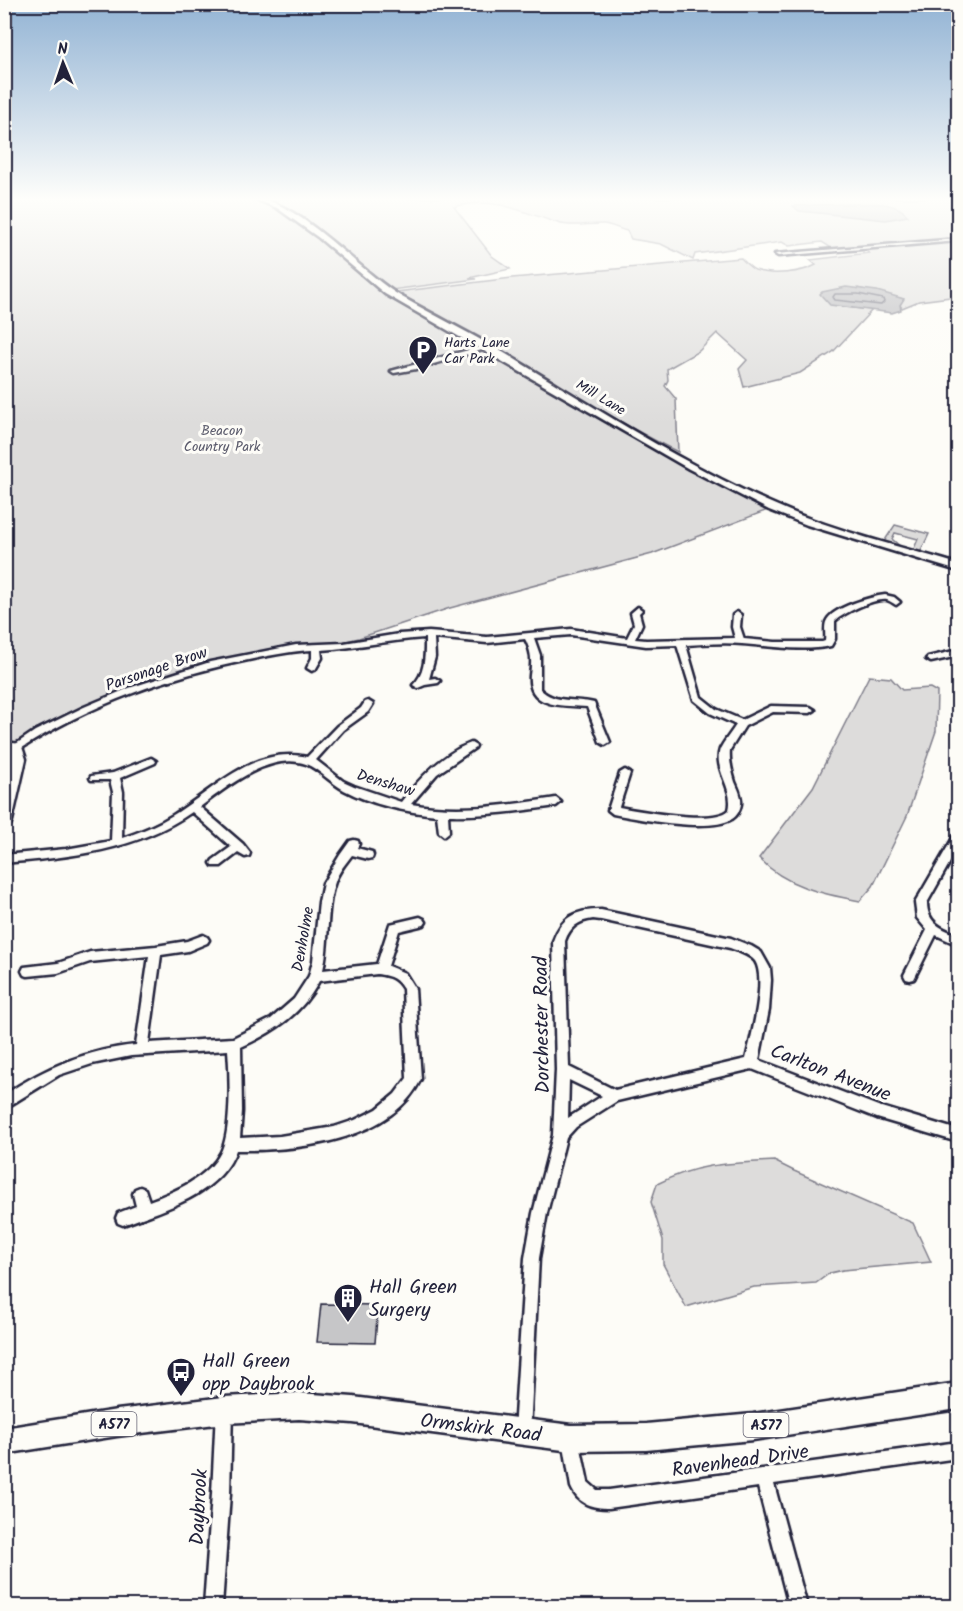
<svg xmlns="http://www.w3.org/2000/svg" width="963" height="1611" viewBox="0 0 963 1611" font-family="Kalam,sans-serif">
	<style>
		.green { fill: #dddcdb; stroke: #807f8b; stroke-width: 1.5 }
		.water { fill: #b2b2b7; stroke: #787885; stroke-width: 1.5 }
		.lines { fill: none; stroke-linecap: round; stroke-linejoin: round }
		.shore { stroke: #5c5c6d; stroke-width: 1.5 }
		.building { fill: #c6c6c8; stroke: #22223b; stroke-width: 1.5 }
		.street-casing { stroke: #22223b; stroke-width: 5 }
		.secondary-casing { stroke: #22223b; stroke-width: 5 }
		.primary-casing { stroke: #22223b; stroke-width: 5 }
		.street { fill: #fdfcf7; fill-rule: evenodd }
		.secondary { fill: #fdfcf7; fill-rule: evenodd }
		.primary { fill: #fdfcf7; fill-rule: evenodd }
		.labels { text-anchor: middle; stroke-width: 6; stroke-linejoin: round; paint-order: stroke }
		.far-poi-label { font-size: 14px; fill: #22223b; stroke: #fdfcf7; text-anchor: start }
		.far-street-label { font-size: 14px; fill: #22223b; stroke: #fdfcf7 }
		.far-park-label { font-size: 14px; fill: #5a5a6b; stroke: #fdfcf7 }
		.shield { fill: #fdfcf7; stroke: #646373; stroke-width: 1.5 }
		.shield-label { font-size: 15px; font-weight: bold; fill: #22223b }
		.street-label { font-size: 16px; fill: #22223b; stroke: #fdfcf7 }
		.near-street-label { font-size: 20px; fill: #22223b; stroke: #fdfcf7 }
		.near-poi-label { font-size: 20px; fill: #22223b; stroke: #fdfcf7; text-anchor: start }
	</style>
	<rect width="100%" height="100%" fill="#fdfcf7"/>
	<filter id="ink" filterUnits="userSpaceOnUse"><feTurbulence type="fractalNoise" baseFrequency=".0167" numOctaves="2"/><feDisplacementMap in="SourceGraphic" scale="12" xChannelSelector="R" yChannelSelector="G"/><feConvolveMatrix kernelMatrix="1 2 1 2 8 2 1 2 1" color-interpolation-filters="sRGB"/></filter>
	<g filter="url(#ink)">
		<path class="green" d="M4,198H254L279,207L321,237L388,292L603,417L773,508L652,554L450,608L359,638L326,646L213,664L87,709L15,748L5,747Z
			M276,198H958V240H953L958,244V259L954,263L958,264V296L919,301L902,308L900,305L903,299L858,288L843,307L872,310L833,352L800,373L744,387L739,369L747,360L717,333L699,351L667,369L668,380L665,386L676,399L678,452C608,418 544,374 476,338L480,337L396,292L512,278L741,258C745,262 750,268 755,270C772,276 801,273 816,265L810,260L869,253L858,246L833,249L822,242L789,246L782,242L695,254L693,260L661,244L631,239L627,231C619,229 612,225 604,224C590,223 572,228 558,223C521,212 496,196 454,207L492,256L510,269L469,278L476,279L391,290L340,246L282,207L271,202Z
			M895,525L929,534L920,553L913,551L918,539L895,533L892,539L902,548L883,543Z
			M869,676L891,678L902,690L930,688L937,692L936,731L907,816L873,886L860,901C823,894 786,887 759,858L813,787Z
			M774,1161L794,1171L913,1223L931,1262L843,1270L830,1273L816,1283L754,1287L686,1307L663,1264V1240L651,1202L657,1184C698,1163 730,1163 774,1161Z"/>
		<path class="water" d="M846,204C867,204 894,199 908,216L886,220L799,211L793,206Z
			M846,287L877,291L904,299L900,305L901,310L892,313L830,305L820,294L822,292Z"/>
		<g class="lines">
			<path class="shore" d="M835,294H858L883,299L884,302L881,305L835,300L833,297Z"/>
		</g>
		<path class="building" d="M321,1304L378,1305L375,1343L317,1342Z"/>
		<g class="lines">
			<g class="street-casing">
				<path id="street" d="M958,239V241L778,256L775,254Z
					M487,345L490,347L489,348L416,369L394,373L391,371Z
					M885,595L894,597L900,602L896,605C893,603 890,601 887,600C874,598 844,613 835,621V639L831,646C802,652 771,646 742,644C724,642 704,644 686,645L701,697L716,709L742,720L771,706L810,707L815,710L810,713L773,712L745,726L730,750C729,761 732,772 735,782C738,789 742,796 741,804C740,810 737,816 732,819C710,833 639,819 613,814L608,810L620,773L625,770L630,773L619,807C641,811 714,825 729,810C735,789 713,770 720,749C724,741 731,733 736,725L710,713L694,700L677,645L646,646L571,635L534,638L540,655V689C555,704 575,698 594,703L610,742L605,745L600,742L587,707C565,705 527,709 530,675C532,662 532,652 525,639L487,643L434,638L435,657L429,679L435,678L440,681L438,683L425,685L418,688L413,685C426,673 425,654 425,638C390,640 356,648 321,650L322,658L315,670L312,671L307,668L312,658V650C292,651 272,655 253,659C171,675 88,705 19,750L15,751L10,748L35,731L84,707L129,688L210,662L296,645L344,643L399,634L429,632L487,637L571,629L627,638L634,624L631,613L638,607L642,610L639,613L642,624L635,639L646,640L735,638L732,627L733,615L737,612L741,615L740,627L744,639L775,642H822L825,641C826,635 824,628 826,622C832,607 870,597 885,595Z
					M958,650V656L931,662L926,659L928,657Z
					M368,701L373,704L368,712L343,730L316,760L343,781L354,786L401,802C419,779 443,753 471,743L476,746L475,748L437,774L411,804C459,813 509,805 556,798L561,802L556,806C520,811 484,816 448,815L449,832L444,836L439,832L437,815C406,812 372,805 344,790C331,783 320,770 306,764C271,751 226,787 200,807L243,844L250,853L249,856L245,857L238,853L221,866H213L211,863L213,860L231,847L192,812C136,851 71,857 4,863V855L66,849L111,841L113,792L110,780H91L90,778L91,776L113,773L151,758L156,761L155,763L120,778L123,792L122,838C140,832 157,825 173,815C214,790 253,745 307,757L337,726L361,708L365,702Z
					M958,835V848L927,903C927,923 942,929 958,935V945L936,935L914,979L910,980L906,979L904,975L927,930L917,918L915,903L954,836Z
					M354,840L358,841L359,844L357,848L372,852L373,855L372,858L368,859L352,855C346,863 338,872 335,882C325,910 330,942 323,970L377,964L390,924L420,917L424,919L426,922L424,925L399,931L388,966L405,973L415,989L421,1079C391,1142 296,1151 236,1150C220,1195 163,1210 123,1225L118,1223L116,1218L118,1213L136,1206L133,1194L135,1189L140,1187L145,1189L149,1201C174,1192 208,1178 221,1152C232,1131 230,1074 228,1050L131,1056L92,1064L59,1075L4,1109V1095C46,1067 86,1050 136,1045L149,956L90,962L58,973L28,976L24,975L22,971L24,967L58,963L90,952L156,946L187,941L203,935L207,937L209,940L207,943L188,951L161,955L149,1043L233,1038L271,1019L294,999L309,976L313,961L319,902L323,883L340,855L350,841ZM377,974C389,976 396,977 403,989L407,1078L395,1094L377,1109L355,1120L334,1127L280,1136L240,1138L242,1111L241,1047C274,1032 302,1014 319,981Z
					M601,910L731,938L751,946L761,952L770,968L771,980L769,1010L759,1060L878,1106L958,1130V1142L877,1118L752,1069L617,1101L576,1127L566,1138L547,1213L539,1258L530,1432L528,1438L522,1440L516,1438L514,1432L525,1258L533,1213L553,1135L556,1070L553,941C562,916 576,910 601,910ZM593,919L601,920L730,948C738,951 749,954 755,961C767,979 751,1038 746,1059L615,1090L569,1067L565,941C570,927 578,921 593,919ZM569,1080L602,1096L568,1118Z
					M224,1402L230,1404L232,1410L230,1494L222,1606H204L212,1494L216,1410L218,1404Z
					M571,1431L577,1433L579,1439L588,1482L597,1490H609L958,1442V1458L774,1484L807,1606H789L758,1487L609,1508C592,1508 578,1504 571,1487L563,1439L565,1433Z"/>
			</g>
			<g class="secondary-casing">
				<path id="secondary" d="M253,198C296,198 362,274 402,297C441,319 482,339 521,363C604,413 688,467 778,506C835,531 898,546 958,564V571L807,525L769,510L689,469L385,294L319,238L277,208Z"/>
			</g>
			<g class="primary-casing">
				<path id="primary" d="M4,742L21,744L26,759L12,821L10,825L4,827V783L10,759L8,753L4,752Z
					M958,1383V1409L753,1440L646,1450L571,1451L353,1423L299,1419L224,1423L117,1436L4,1454V1428L117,1410L224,1397L299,1393L353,1397L571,1425L646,1424L753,1414Z"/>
			</g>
			<use href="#street" class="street"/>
			<use href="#secondary" class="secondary"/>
			<use href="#primary" class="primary"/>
		</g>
	</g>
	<linearGradient id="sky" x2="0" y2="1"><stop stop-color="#92b3d4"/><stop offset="0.47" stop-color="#fefefb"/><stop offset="1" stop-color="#fefefb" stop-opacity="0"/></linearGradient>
	<rect width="963" height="424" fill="url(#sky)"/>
	<defs>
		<g id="parking-pin" transform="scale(1.5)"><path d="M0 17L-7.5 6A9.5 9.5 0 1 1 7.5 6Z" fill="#22223b" stroke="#fdfcf7"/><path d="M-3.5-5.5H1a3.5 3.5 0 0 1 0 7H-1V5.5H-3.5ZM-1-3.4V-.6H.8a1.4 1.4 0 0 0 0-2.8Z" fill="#fff"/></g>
		<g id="building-pin" transform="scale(1.5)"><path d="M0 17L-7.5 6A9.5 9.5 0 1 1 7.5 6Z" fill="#22223b" stroke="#fdfcf7"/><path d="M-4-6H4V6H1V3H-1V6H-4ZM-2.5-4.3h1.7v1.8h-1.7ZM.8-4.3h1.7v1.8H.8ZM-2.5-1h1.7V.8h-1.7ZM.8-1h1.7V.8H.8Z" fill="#fff"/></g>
		<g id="bus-pin" transform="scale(1.5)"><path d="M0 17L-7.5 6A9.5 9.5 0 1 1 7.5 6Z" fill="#22223b" stroke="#fdfcf7"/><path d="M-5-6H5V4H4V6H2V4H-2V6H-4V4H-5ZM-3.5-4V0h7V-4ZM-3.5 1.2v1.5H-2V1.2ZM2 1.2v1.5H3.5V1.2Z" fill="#fff"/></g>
	</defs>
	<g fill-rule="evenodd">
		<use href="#parking-pin" x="423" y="350"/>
		<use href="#building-pin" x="348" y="1298"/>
		<use href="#bus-pin" x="181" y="1372"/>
	</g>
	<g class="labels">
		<g class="far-poi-label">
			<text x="444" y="347">Harts Lane<tspan x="444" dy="16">Car Park</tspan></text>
		</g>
		<g class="far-street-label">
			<text transform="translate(601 397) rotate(31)" y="5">Mill Lane</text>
		</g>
		<g class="far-park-label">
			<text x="222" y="435">Beacon<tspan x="222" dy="16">Country Park</tspan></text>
		</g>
		<g class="shield">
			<rect x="91.5" y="1412" width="45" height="24" rx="4.5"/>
			<rect x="743.5" y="1413" width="45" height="24" rx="4.5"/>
		</g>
		<g class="shield-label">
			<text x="114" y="1429">A577</text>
			<text x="766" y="1430">A577</text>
		</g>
		<g class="street-label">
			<text transform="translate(156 668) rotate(-19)" y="6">Parsonage Brow</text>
			<text transform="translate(386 782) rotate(17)" y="6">Denshaw</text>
			<text transform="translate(302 939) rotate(-80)" y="6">Denholme</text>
		</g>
		<g class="near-street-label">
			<text transform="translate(541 1025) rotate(-91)" y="7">Dorchester Road</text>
			<text transform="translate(831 1072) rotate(21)" y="7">Carlton Avenue</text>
			<text transform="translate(481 1427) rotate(7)" y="7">Ormskirk Road</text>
			<text transform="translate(740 1460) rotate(-8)" y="7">Ravenhead Drive</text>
			<text transform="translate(198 1507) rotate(-87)" y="7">Daybrook</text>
		</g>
		<g class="near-poi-label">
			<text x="369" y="1293">Hall Green<tspan x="369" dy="23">Surgery</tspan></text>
			<text x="202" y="1367">Hall Green<tspan x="202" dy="23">opp Daybrook</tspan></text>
		</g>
	</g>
	<rect width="963" height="1611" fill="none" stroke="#fdfcf7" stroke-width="24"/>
	<rect x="12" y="12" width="939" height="1587" fill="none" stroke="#22223b" stroke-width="2" filter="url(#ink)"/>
	<g transform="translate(63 63) rotate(358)" stroke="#fdfcf7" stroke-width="4.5" paint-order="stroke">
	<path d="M0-4.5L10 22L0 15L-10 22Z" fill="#22223b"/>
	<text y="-9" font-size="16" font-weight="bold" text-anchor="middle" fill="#22223b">N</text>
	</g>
</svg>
